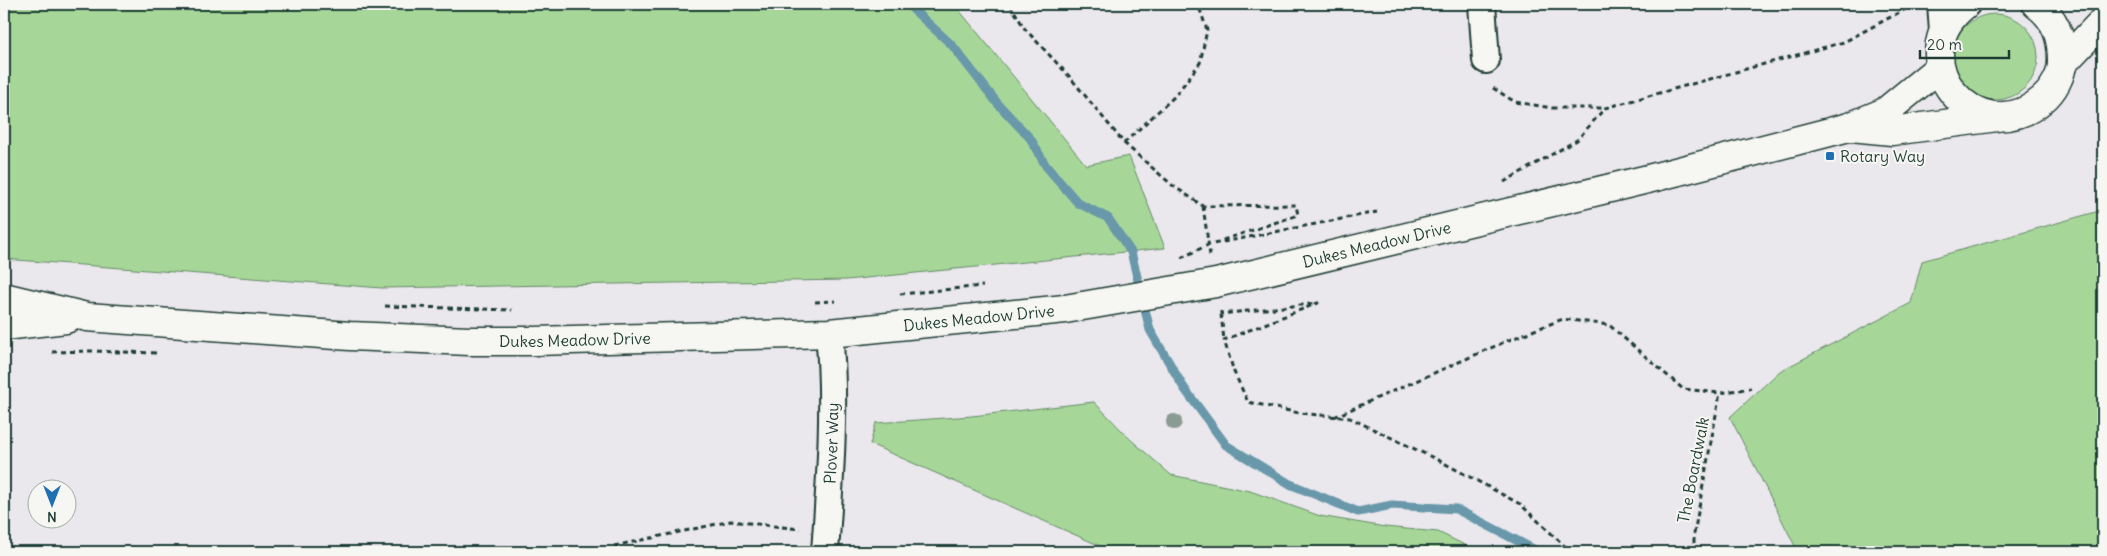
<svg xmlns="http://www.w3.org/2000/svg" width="2107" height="556" viewBox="0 0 2107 556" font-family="Delius,sans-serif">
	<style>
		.green { fill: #a7d798; stroke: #638a66 }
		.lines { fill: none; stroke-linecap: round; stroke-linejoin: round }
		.stream { stroke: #6898aa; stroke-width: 9 }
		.minor-casing { stroke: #1f3d34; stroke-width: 30 }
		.tertiary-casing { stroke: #1f3d34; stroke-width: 31 }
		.path { stroke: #1f3d34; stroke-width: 3; stroke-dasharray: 5 4; stroke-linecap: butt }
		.minor { stroke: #f6f6f2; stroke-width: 26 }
		.tertiary { stroke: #f6f6f2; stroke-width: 28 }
		.tree { fill: #899b92 }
		.poi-dot { fill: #1f6fb2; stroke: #f6f6f2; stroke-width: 2 }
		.labels { text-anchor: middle; stroke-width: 4; stroke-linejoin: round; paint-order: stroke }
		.poi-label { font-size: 16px; fill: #1f3d34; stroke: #f6f6f2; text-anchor: start }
		.street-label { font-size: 16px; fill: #1f3d34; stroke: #f6f6f2 }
	</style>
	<rect width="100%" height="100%" fill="#eae7ed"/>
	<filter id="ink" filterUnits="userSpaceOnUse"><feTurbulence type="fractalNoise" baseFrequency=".02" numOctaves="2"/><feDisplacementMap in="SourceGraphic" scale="10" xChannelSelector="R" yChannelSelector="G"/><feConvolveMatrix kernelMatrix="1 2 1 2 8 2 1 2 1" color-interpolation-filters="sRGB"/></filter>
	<g filter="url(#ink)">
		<path class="green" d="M4,4H954L1086,165L1129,156L1165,248L846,280L382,288L4,259Z
			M1952 57a43 43 0 1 1 86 0a43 43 0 1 1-86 0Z
			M2103,210V552H1798L1730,417L1780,371L1911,303L1922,261Z
			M1094,402L1130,439L1171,475L1250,491L1320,516L1385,527L1438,532L1479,552H1114L870,444L876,423L972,416Z"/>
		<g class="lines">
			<path class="stream" d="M907,4L952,45L998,104L1030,138L1046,166L1078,203L1108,218L1131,252L1150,330L1184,388L1226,445L1290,484L1358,512L1392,505L1456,509L1539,552"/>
			<g class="minor-casing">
				<g id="minor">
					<path d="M1482,4L1486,60"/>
					<path d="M1941,4L1943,31"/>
					<path id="s1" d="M825,552C830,481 836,404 829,333"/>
				</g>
			</g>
			<g class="tertiary-casing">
				<g id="tertiary">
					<path d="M1966,4C1896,58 1977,155 2042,100C2053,91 2063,74 2062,60C2062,36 2055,18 2036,4"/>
					<path d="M2062,64L2103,21"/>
					<path d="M1851,127L1892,131L1997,117"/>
					<path id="s2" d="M4,297L87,317L350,336L470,341H535L829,333L1065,309L1216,283L1648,179L1849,127L1885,112L1940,67"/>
					<path d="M4,326L66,319"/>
				</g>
			</g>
			<path class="path" d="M1010,4L1025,29L1069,76L1124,143L1172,185L1203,206L1296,205L1298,215L1220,241
				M1493,88L1515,102L1552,108H1604
				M1124,143L1175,96L1200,63L1207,30L1198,4
				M1504,182L1577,140L1605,108L1844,42L1913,5
				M1203,206L1210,256
				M1181,258L1208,245L1377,212
				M900,294L983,286
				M815,302L836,301
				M385,306L512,310
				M1221,311V314L1318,303L1224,340L1234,372L1248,402L1299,413L1350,418L1442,462L1520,504L1571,552
				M1221,314L1224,340
				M52,352L90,351L156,353
				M1334,417L1509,340L1563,319L1609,325L1683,389L1720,393L1751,388
				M614,546L731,521L800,529
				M1694,552V534L1720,393"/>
			<use href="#minor" class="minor"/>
			<use href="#tertiary" class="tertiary"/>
		</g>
		<circle class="tree" cx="1174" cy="422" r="8"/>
	</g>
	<rect class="poi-dot" x="1825" y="151" width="10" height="10" rx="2.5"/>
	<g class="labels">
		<g class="poi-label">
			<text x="1840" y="162">Rotary Way</text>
		</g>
		<g class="street-label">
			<text dy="6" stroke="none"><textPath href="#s2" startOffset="1384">Dukes Meadow Drive</textPath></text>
			<text dy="6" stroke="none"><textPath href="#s2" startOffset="979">Dukes Meadow Drive</textPath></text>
			<text dy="6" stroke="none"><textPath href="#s2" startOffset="574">Dukes Meadow Drive</textPath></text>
			<text dy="6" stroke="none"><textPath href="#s1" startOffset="109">Plover Way</textPath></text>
			<text transform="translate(1693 470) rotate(-79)" y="6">The Boardwalk</text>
		</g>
	</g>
	<rect width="2107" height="556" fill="none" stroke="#f6f6f2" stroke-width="20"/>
	<rect x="10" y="10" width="2087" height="536" fill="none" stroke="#1f3d34" stroke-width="2" filter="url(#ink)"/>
	<g transform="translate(52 504) rotate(180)"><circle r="24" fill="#f6f6f2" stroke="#a0aca6"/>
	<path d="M0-4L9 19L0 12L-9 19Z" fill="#1f6fb2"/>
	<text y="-8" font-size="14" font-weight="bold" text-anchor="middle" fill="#1f3d34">N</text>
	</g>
	<path d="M1920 50v8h89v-8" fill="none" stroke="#1f3d34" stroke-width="2.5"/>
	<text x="1927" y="50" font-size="15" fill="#1f3d34" stroke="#f6f6f2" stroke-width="4" paint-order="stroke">20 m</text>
</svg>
